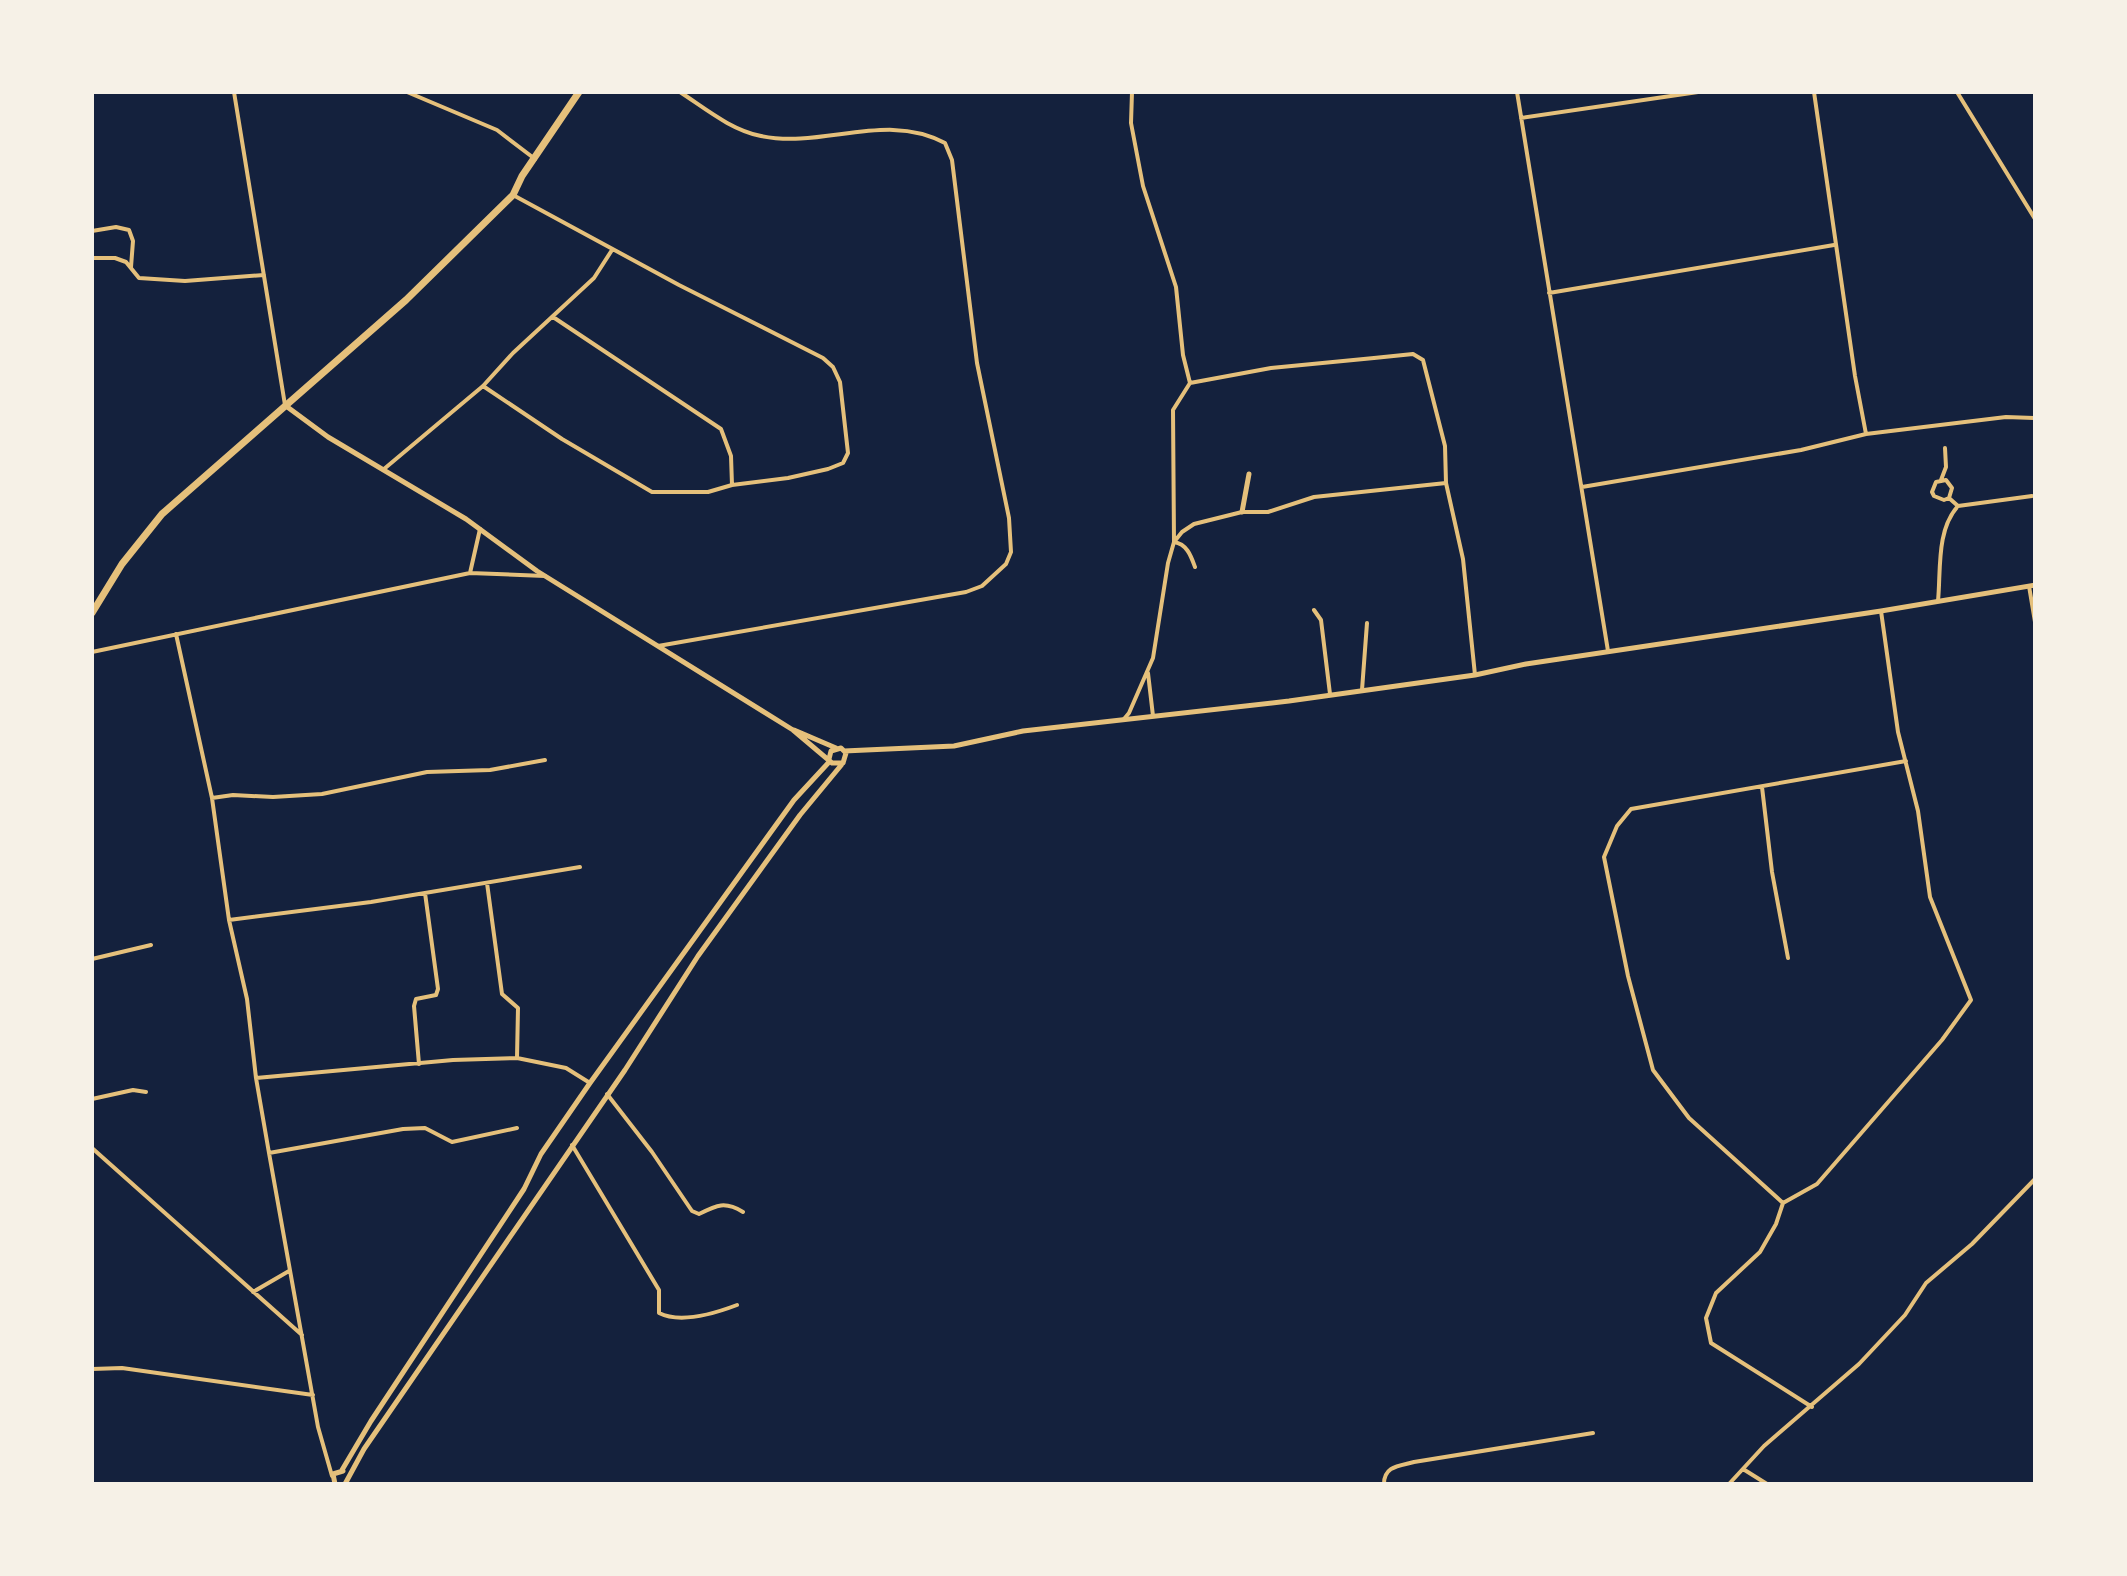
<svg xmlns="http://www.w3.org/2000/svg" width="2127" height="1576" viewBox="0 0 2127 1576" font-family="Poppins,sans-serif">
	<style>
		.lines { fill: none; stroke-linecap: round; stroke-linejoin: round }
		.minor { stroke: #e5c07b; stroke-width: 4 }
		.tertiary { stroke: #e5c07b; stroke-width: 5 }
		.primary { stroke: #e5c07b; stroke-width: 7 }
	</style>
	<rect width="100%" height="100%" fill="#14213d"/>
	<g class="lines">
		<path class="minor" d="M234,92L285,405
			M407,92L497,130L535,159
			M1517,92L1608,651
			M1814,92L1855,376L1866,434
			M1957,92L2035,219
			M1521,118L1698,92
			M92,231L116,227L129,230L133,241L131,267
			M92,258H115L126,262L139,278L185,281L264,275
			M1549,293L1834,245
			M553,317L721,429L731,456L732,485
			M1190,383L1271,368L1374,358L1413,354L1423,360L1445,446L1446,483L1463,559L1475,675
			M483,386L562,439L652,492H708L732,485L788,478L828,469L843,463L848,453L840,382L833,367L823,358L679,285L513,195
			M384,469L483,386L513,353L594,278L612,250
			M1941,480L1946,467L1945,448
			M1582,487L1801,450L1866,434L2006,417L2035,418
			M1949,498L1952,488L1946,480L1936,482L1932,492L1934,496L1944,500L1949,498L1958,506
			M1195,567C1191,556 1187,544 1174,542L1182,532L1194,524L1242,512H1268L1314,497L1446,483
			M470,573L480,529
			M2029,586L2035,622
			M1938,601C1941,571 1936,530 1958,506L2032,496
			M1314,610L1321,620L1330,694
			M176,634L212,798L229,920L247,999L256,1078L269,1153L318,1427L332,1476
			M658,646L966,592L982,586L1006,564L1011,552L1009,518L977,363L952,160L945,143C886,111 823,149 761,136C731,130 706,109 680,92
			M92,652L470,573L545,576
			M1148,673L1153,716
			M1362,690L1367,623
			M1124,719L1129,713L1153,658L1168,563L1174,542L1173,410L1190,383L1183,355L1176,287L1143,186L1131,123L1132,92
			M1762,787L1772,872L1788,958
			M212,798L233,795L273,797L322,794L427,772L490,770L545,760
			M487,883L502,994L518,1008L517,1058
			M229,920L371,902L580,867
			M92,959L151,945
			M419,1064L414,1006L416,999L436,995L438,989L425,893
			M256,1078L453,1060L517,1058L566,1068L590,1083
			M607,1094L652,1152L692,1211L699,1214C717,1205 725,1201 743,1212
			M92,1099L133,1090L146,1092
			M572,1145L659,1290V1313C681,1324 716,1313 737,1305
			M92,1148L302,1335
			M269,1153L403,1129L425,1128L452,1142L517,1128
			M1783,1203L1817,1184L1942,1040L1971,1000L1930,897L1918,811L1898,732L1881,611
			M253,1292L289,1271
			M92,1369L122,1368L313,1395
			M1812,1407L1711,1343L1706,1318L1716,1293L1760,1252L1776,1224L1783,1203L1689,1118L1653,1070L1628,976L1604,857L1617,826L1631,809L1906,761
			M1743,1469L1767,1484
			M1384,1484C1384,1466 1399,1466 1414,1462L1593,1433
			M1729,1484L1764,1446L1859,1364L1905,1315L1926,1283L1972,1244L2035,1179"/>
		<path class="tertiary" d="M286,406L328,437L466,519L537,571L793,730L832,763H843L846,753L841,748L831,751L829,759
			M1242,512L1249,474
			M794,730L836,748
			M844,751L954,746L1023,731L1289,701L1475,675L1526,664L1881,611L2035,585
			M342,1470L371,1421L524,1189L541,1154L590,1083L794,800L830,761
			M335,1484L333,1474L343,1471
			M345,1484L364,1449L625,1070L698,956L800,815L843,763"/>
		<path class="primary" d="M92,613L122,564L162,514L406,300L513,195L522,176L579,92"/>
	</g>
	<rect width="2127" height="1576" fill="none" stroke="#f6f1e7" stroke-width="188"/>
</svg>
